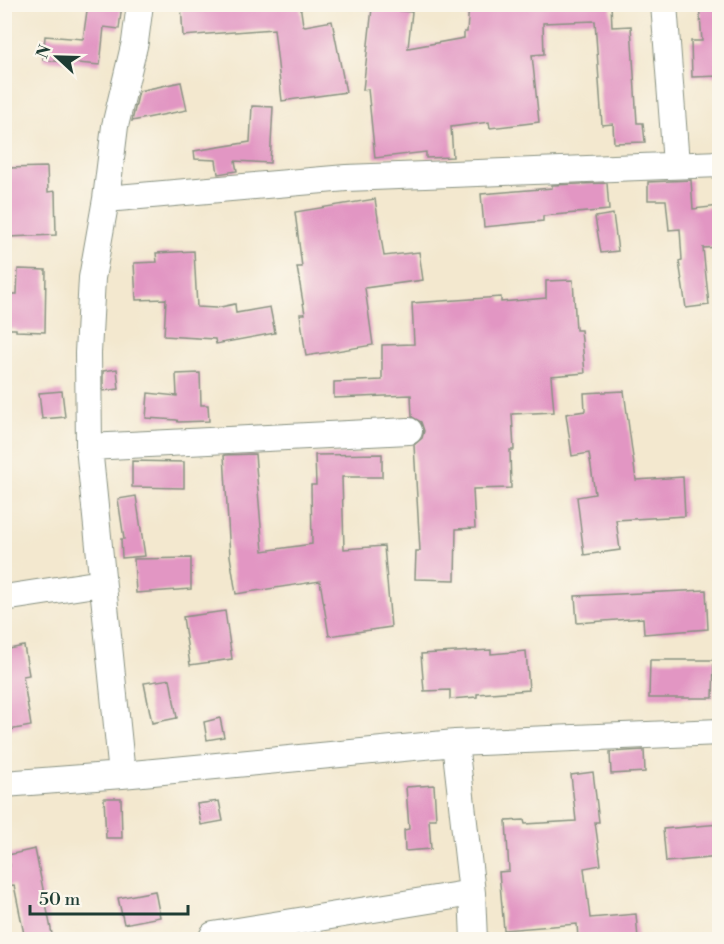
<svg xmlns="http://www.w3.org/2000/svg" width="724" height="944" viewBox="0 0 724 944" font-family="'Libre Bodoni',serif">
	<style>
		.building { fill: #e296c3 }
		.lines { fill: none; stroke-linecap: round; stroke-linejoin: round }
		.minor-casing { stroke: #899282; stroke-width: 28 }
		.minor { stroke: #fff; stroke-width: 26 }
	</style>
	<rect width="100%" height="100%" fill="#fbf7ec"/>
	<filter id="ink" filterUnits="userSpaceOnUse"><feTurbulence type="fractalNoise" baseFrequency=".0167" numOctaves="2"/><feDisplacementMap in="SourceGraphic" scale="12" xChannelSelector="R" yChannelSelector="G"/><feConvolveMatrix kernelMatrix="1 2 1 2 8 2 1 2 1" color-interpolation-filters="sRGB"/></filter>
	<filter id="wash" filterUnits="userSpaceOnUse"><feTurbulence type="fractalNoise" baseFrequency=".008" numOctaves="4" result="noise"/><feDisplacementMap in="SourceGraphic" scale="24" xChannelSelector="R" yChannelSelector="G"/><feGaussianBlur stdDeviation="1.35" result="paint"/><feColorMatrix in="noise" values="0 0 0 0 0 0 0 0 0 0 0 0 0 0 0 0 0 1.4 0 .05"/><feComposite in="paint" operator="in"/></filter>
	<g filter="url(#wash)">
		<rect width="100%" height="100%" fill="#f3e8cf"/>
		<g id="blocks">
			<path class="building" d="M88,4H122L119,29L104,27L100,65L43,60L45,36L83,39Z
				M181,4H300L303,25L305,26L332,21L346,92L282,101L274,29L183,36Z
				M469,4H611L612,27L631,26L637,123H643L645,142L614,143L613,124L602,125L595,21L543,23L544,54L532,55L539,122L490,128L489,122L451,127L453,157L426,158V152L375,158L368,89L363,90L372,8L412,12L408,48L464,38V32H467Z
				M699,4H720V76L692,77L691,41H702Z
				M181,82L187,110L132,121L139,91Z
				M252,106L273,107L270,163L235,161L237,171L218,174L216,160L195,159L194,151L250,142Z
				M47,167L48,192L55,191L56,235L8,237V217H4V194H7V168Z
				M691,180L693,209L720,206V247L703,248L709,305L686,308L679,261L682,260L680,229L669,230L666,200H648V182Z
				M607,183L609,210L543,216V221L484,227L481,194L552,188V185Z
				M375,199L384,256L419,252L423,280L365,288L373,345L306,356L300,314H305L297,267H302L295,212Z
				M613,214L618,251L601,253L595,217Z
				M194,251L197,307L216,308L235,304L236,313L270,307L275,333L216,344L215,339L164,336L166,299L136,300L134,263L157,262L156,253Z
				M18,269L46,270L45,332L16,331V329H4V294H17Z
				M573,280L576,330H581L585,373L551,376L554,412L512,414L514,450H510L511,488L473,489L475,528L456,529L455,580L415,579L416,551H420L414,445L422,438L424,431L421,422L412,417L411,395L334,398V382L382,380V345L414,344L412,303L501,297V302L546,298V281Z
				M117,369L119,389L103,391V371Z
				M200,373L201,405H208L209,421L178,422L177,420L146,418L148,393L177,396L176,374Z
				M62,391L65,417L42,419L39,393Z
				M624,391L636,480L683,477L685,516L616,520L620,550L584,555L577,497L595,494L589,453L572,456L566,414L585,411L584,393Z
				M255,454L263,551L312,544L311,485H316L315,455L382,454V477H342L344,549L384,546L391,627L329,636L320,581L236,594L230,556L224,455Z
				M132,461L184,462V488L132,487Z
				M136,496L145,556L122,558L121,539H124L118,499Z
				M191,558V589L136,593L134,559Z
				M706,590L708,629L644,634L643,618L577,623L575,596Z
				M225,611L232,659L190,665L183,617Z
				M24,646L29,675L23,676L31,726L4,731V650Z
				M491,650V654L526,651L529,690L477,694V697L450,699V690L424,691L421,654Z
				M650,660H714L713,698H649Z
				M170,679L177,718L152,723L144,683Z
				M220,718L224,737L207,740L204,722Z
				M644,750L645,772L611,774L610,752Z
				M593,772L599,822H595L601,865L584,868L590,918L636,914L638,939H578L577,924L504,930L499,872L509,871L506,821L524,820L525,824L576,821L571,775Z
				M434,785L436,819H429L431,849L405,851L404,830L409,829L406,787Z
				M104,798H121L122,838H106Z
				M219,801L223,821L201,825L197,804Z
				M720,824V857L666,862L663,829Z
				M35,849L53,939H25L14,885L4,886V867L10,866L8,855Z
				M155,891L160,917L124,924L118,898Z"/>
		</g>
	</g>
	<g filter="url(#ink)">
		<use href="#blocks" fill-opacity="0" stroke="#899282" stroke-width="1.5"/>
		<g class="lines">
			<g class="minor-casing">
				<path id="minor" d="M664,4L676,164
					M106,199L346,178L720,164
					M89,447L409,431
					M4,598L102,583
					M455,743L472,893L474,940
					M122,775L89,447L88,353L92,278L106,199L115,126L135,42L140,4
					M4,784L122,775L455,743L720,732
					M213,935L472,893"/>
			</g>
			<use href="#minor" class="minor"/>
		</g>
	</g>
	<rect width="724" height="944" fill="none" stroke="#fbf7ec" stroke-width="24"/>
	<g transform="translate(57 57) rotate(292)" stroke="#fbf7ec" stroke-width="4.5" paint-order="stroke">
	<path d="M0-4.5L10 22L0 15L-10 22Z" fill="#1f3d34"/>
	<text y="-9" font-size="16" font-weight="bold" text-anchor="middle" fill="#1f3d34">N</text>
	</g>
	<path d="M30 905v9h158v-9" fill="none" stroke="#1f3d34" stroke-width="3"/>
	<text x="39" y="905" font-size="18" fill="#1f3d34" stroke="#fbf7ec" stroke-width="4.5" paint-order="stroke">50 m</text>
</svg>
